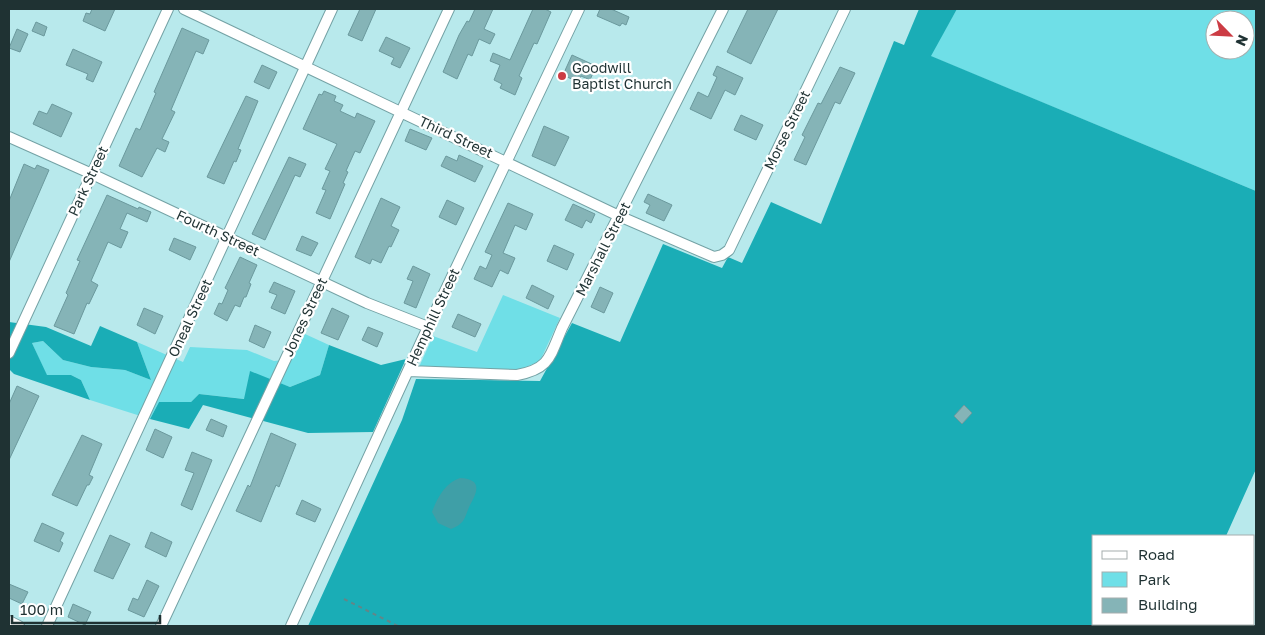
<svg xmlns="http://www.w3.org/2000/svg" width="1265" height="635" viewBox="0 0 1265 635" font-family="'Golos Text',sans-serif">
	<style>
		.green { fill: #6fdfe7; fill-rule: evenodd }
		.forest { fill: #1aadb6 }
		.water { fill: #3f9fa7 }
		.building { fill: #85b4b7; stroke: #6b999d }
		.lines { fill: none; stroke-linecap: round; stroke-linejoin: round }
		.street-casing { stroke: #74a2a5; stroke-width: 12 }
		.path { stroke: #648587; stroke-width: 2; stroke-dasharray: 4 4; stroke-linecap: butt }
		.street { stroke: #fff; stroke-width: 10 }
		.poi-dot { fill: #cc3c44; stroke: #fff; stroke-width: 2 }
		.labels { text-anchor: middle; stroke-width: 4.5; stroke-linejoin: round; paint-order: stroke }
		.poi-label { font-size: 14px; fill: #1f3233; stroke: #fff; text-anchor: start }
		.street-label { font-size: 14px; fill: #1f3233; stroke: #fff }
	</style>
	<rect width="100%" height="100%" fill="#b8e9ec"/>
	<path class="green" d="M957,9H1256V191L930,56ZM1215,20H1245V50H1215Z
		M503,295L560,318L540,361L519,370L419,367L433,336L477,352Z
		M305,334L329,345L320,375L290,387L250,372L245,399L199,394L191,402H159L150,419L90,400L81,380L71,375L47,376L32,343L43,341L63,360L91,367L125,370L151,380L137,342L183,362L190,347L247,350L274,361L293,359Z"/>
	<path class="forest" d="M919,9H957L931,56L1256,191V469L1226,536H1094V624H1186L1185,626H308L402,420L416,379L540,381L572,323L620,342L663,244L722,268L728,257L742,263L771,202L821,224L894,41L904,45Z
		M9,322L46,327L91,346L100,326L137,342L151,380L125,370L91,367L63,360L43,341L32,343L47,375H71L81,380L90,400L14,374L9,369Z
		M329,345L381,365L406,359L373,432L308,433L203,405L189,429L150,419L159,402H191L199,394L244,399L250,371L290,387L320,375Z"/>
	<path class="water" d="M460,478C482,479 478,491 470,505C464,518 466,523 451,529L438,523L432,512C437,498 446,482 460,478Z"/>
	<path class="building" d="M92,9H115L105,31L83,21L86,13L90,14Z
		M360,9H376L362,41L348,35Z
		M475,9H493L484,29L495,34L490,44L479,39L472,56L468,54L457,79L443,72L459,35L467,21L469,22Z
		M533,9H545L551,12L537,44L534,43L519,76L522,78L515,95L500,88L502,84L494,80L500,65L490,61L493,53L510,60Z
		M600,9H611L629,17L626,25L622,23L620,26L597,16Z
		M748,9H778L751,64L727,52Z
		M36,22L47,27L44,36L32,31Z
		M182,28L209,40L203,54L196,51L171,110L175,112L162,139L169,142L165,152L157,148L142,177L119,166L136,128L140,130L156,93L154,92Z
		M17,29L28,34L20,52L9,48Z
		M386,37L410,48L400,68L391,64L394,58L379,51Z
		M73,49L102,62L93,82L86,79L88,74L66,65Z
		M572,55L596,66L590,80L581,76L578,82L563,75Z
		M262,65L277,72L269,89L254,82Z
		M717,66L743,78L735,95L725,90L711,119L690,109L698,92L708,97L717,77L713,75Z
		M840,67L855,73L840,104L835,102L806,165L794,160L805,137L802,135L818,103L821,104Z
		M324,91L336,96L334,101L343,105L340,111L355,118L357,113L375,121L360,153L355,151L346,171L348,172L343,183L345,184L330,219L316,213L326,190L322,189L330,171L325,169L337,144L303,129L319,94L322,95Z
		M246,96L258,101L238,149L241,150L236,162L234,161L224,184L207,177Z
		M52,104L72,113L61,137L33,124L39,111L47,114Z
		M741,115L763,125L756,140L734,130Z
		M544,126L569,137L555,166L532,156Z
		M410,129L432,138L426,150L405,141Z
		M459,155L483,166L475,182L441,166L446,156L457,161Z
		M289,157L306,164L300,177L295,175L265,240L252,234Z
		M24,164L35,169L37,165L49,170L9,262V201Z
		M648,194L672,205L664,221L646,213L650,205L644,202Z
		M107,195L138,209L139,207L151,212L147,222L127,213L120,229L128,232L121,248L108,242L91,281L98,285L89,304L87,303L74,334L54,326L68,295L66,293L80,261L77,260Z
		M381,198L400,207L391,226L399,230L391,247L389,246L381,263L372,259L370,264L355,257Z
		M447,200L464,208L456,225L439,217Z
		M508,203L533,214L526,230L515,225L503,253L515,258L508,274L500,270L492,287L474,279L480,266L486,269L492,255L485,252Z
		M573,204L595,214L591,223L586,220L582,228L565,220Z
		M302,236L318,243L311,256L296,250Z
		M174,238L196,247L190,260L169,250Z
		M554,245L574,254L567,270L547,261Z
		M240,257L257,265L249,283L251,284L246,297H244L240,307L235,305L227,321L214,314L219,303L222,304L228,290L225,288Z
		M413,266L430,274L416,308L404,303L413,281L407,279Z
		M274,282L295,291L285,314L271,308L277,295L269,292Z
		M532,285L554,296L548,309L526,298Z
		M600,287L613,293L604,313L591,307Z
		M144,308L163,316L155,334L137,325Z
		M332,308L349,316L338,340L321,333Z
		M458,314L481,324L475,337L452,327Z
		M255,325L271,332L264,348L249,341Z
		M368,327L383,333L377,347L362,340Z
		M17,386L39,396L9,460V404Z
		M964,405L972,413L962,424L954,416Z
		M211,419L227,426L223,437L206,430Z
		M155,429L172,437L163,458L146,450Z
		M271,433L296,444L279,487L276,485L261,522L236,511L248,485L250,487Z
		M82,435L102,444L89,475L93,477L89,485H87L77,506L52,495Z
		M192,452L212,460L192,510L181,505L194,473L185,470Z
		M302,500L321,509L315,522L296,514Z
		M42,523L64,533L60,541L63,543L59,552L34,541Z
		M151,532L172,542L166,557L145,547Z
		M110,535L130,544L113,579L94,571Z
		M147,580L159,586L144,617L128,610L133,598L138,600Z
		M9,584L28,592L22,604L9,598Z
		M73,604L91,612L85,625L68,617Z"/>
	<g class="lines">
		<g class="street-casing">
			<path id="street" d="M184,9L619,216L714,257L722,255L729,250L845,9
				M9,137L92,174L367,303L428,327
				M9,353L168,9
				M408,371L517,375C550,369 550,356 562,328L723,9
				M9,621L19,626
				M47,626L332,9
				M161,626L449,9
				M291,626L428,327L579,9"/>
		</g>
		<path class="path" d="M344,599L398,626"/>
		<use href="#street" class="street"/>
	</g>
	<circle class="poi-dot" cx="562" cy="76" r="5"/>
	<g class="labels">
		<g class="poi-label">
			<text x="572" y="73">Goodwill<tspan x="572" dy="16">Baptist Church</tspan></text>
		</g>
		<g class="street-label">
			<text transform="translate(787 130) rotate(-64)" y="5">Morse Street</text>
			<text transform="translate(456 137) rotate(25)" y="5">Third Street</text>
			<text transform="translate(88 181) rotate(-65)" y="5">Park Street</text>
			<text transform="translate(218 233) rotate(25)" y="5">Fourth Street</text>
			<text transform="translate(603 249) rotate(-63)" y="5">Marshall Street</text>
			<text transform="translate(305 317) rotate(-65)" y="5">Jones Street</text>
			<text transform="translate(433 317) rotate(-65)" y="5">Hemphill Street</text>
			<text transform="translate(190 318) rotate(-65)" y="5">Oneal Street</text>
		</g>
	</g>
	<rect width="1265" height="635" fill="none" stroke="#1f3233" stroke-width="20"/>
	<rect x="1092" y="535" width="162" height="90" fill="#ffffff" stroke="#a5adad"/>
	<rect x="1102" y="551" width="25" height="8" fill="#ffffff" stroke="#a5adad"/>
	<text x="1138" y="560" font-size="15" fill="#1f3233">Road</text>
	<rect x="1102" y="572" width="25" height="15" fill="#6fdfe7" stroke="#a5adad"/>
	<text x="1138" y="585" font-size="15" fill="#1f3233">Park</text>
	<rect x="1102" y="598" width="25" height="15" fill="#85b4b7" stroke="#a5adad"/>
	<text x="1138" y="610" font-size="15" fill="#1f3233">Building</text>
	<g transform="translate(1230 35) rotate(114)"><circle r="24" fill="#ffffff" stroke="#a5adad"/>
	<path d="M0-4L9 19L0 12L-9 19Z" fill="#cc3c44"/>
	<text y="-8" font-size="14" font-weight="bold" text-anchor="middle" fill="#1f3233">N</text>
	</g>
	<path d="M12 615v8h148v-8" fill="none" stroke="#1f3233" stroke-width="2.5"/>
	<text x="20" y="615" font-size="15" fill="#1f3233" stroke="#ffffff" stroke-width="4" paint-order="stroke">100 m</text>
</svg>
